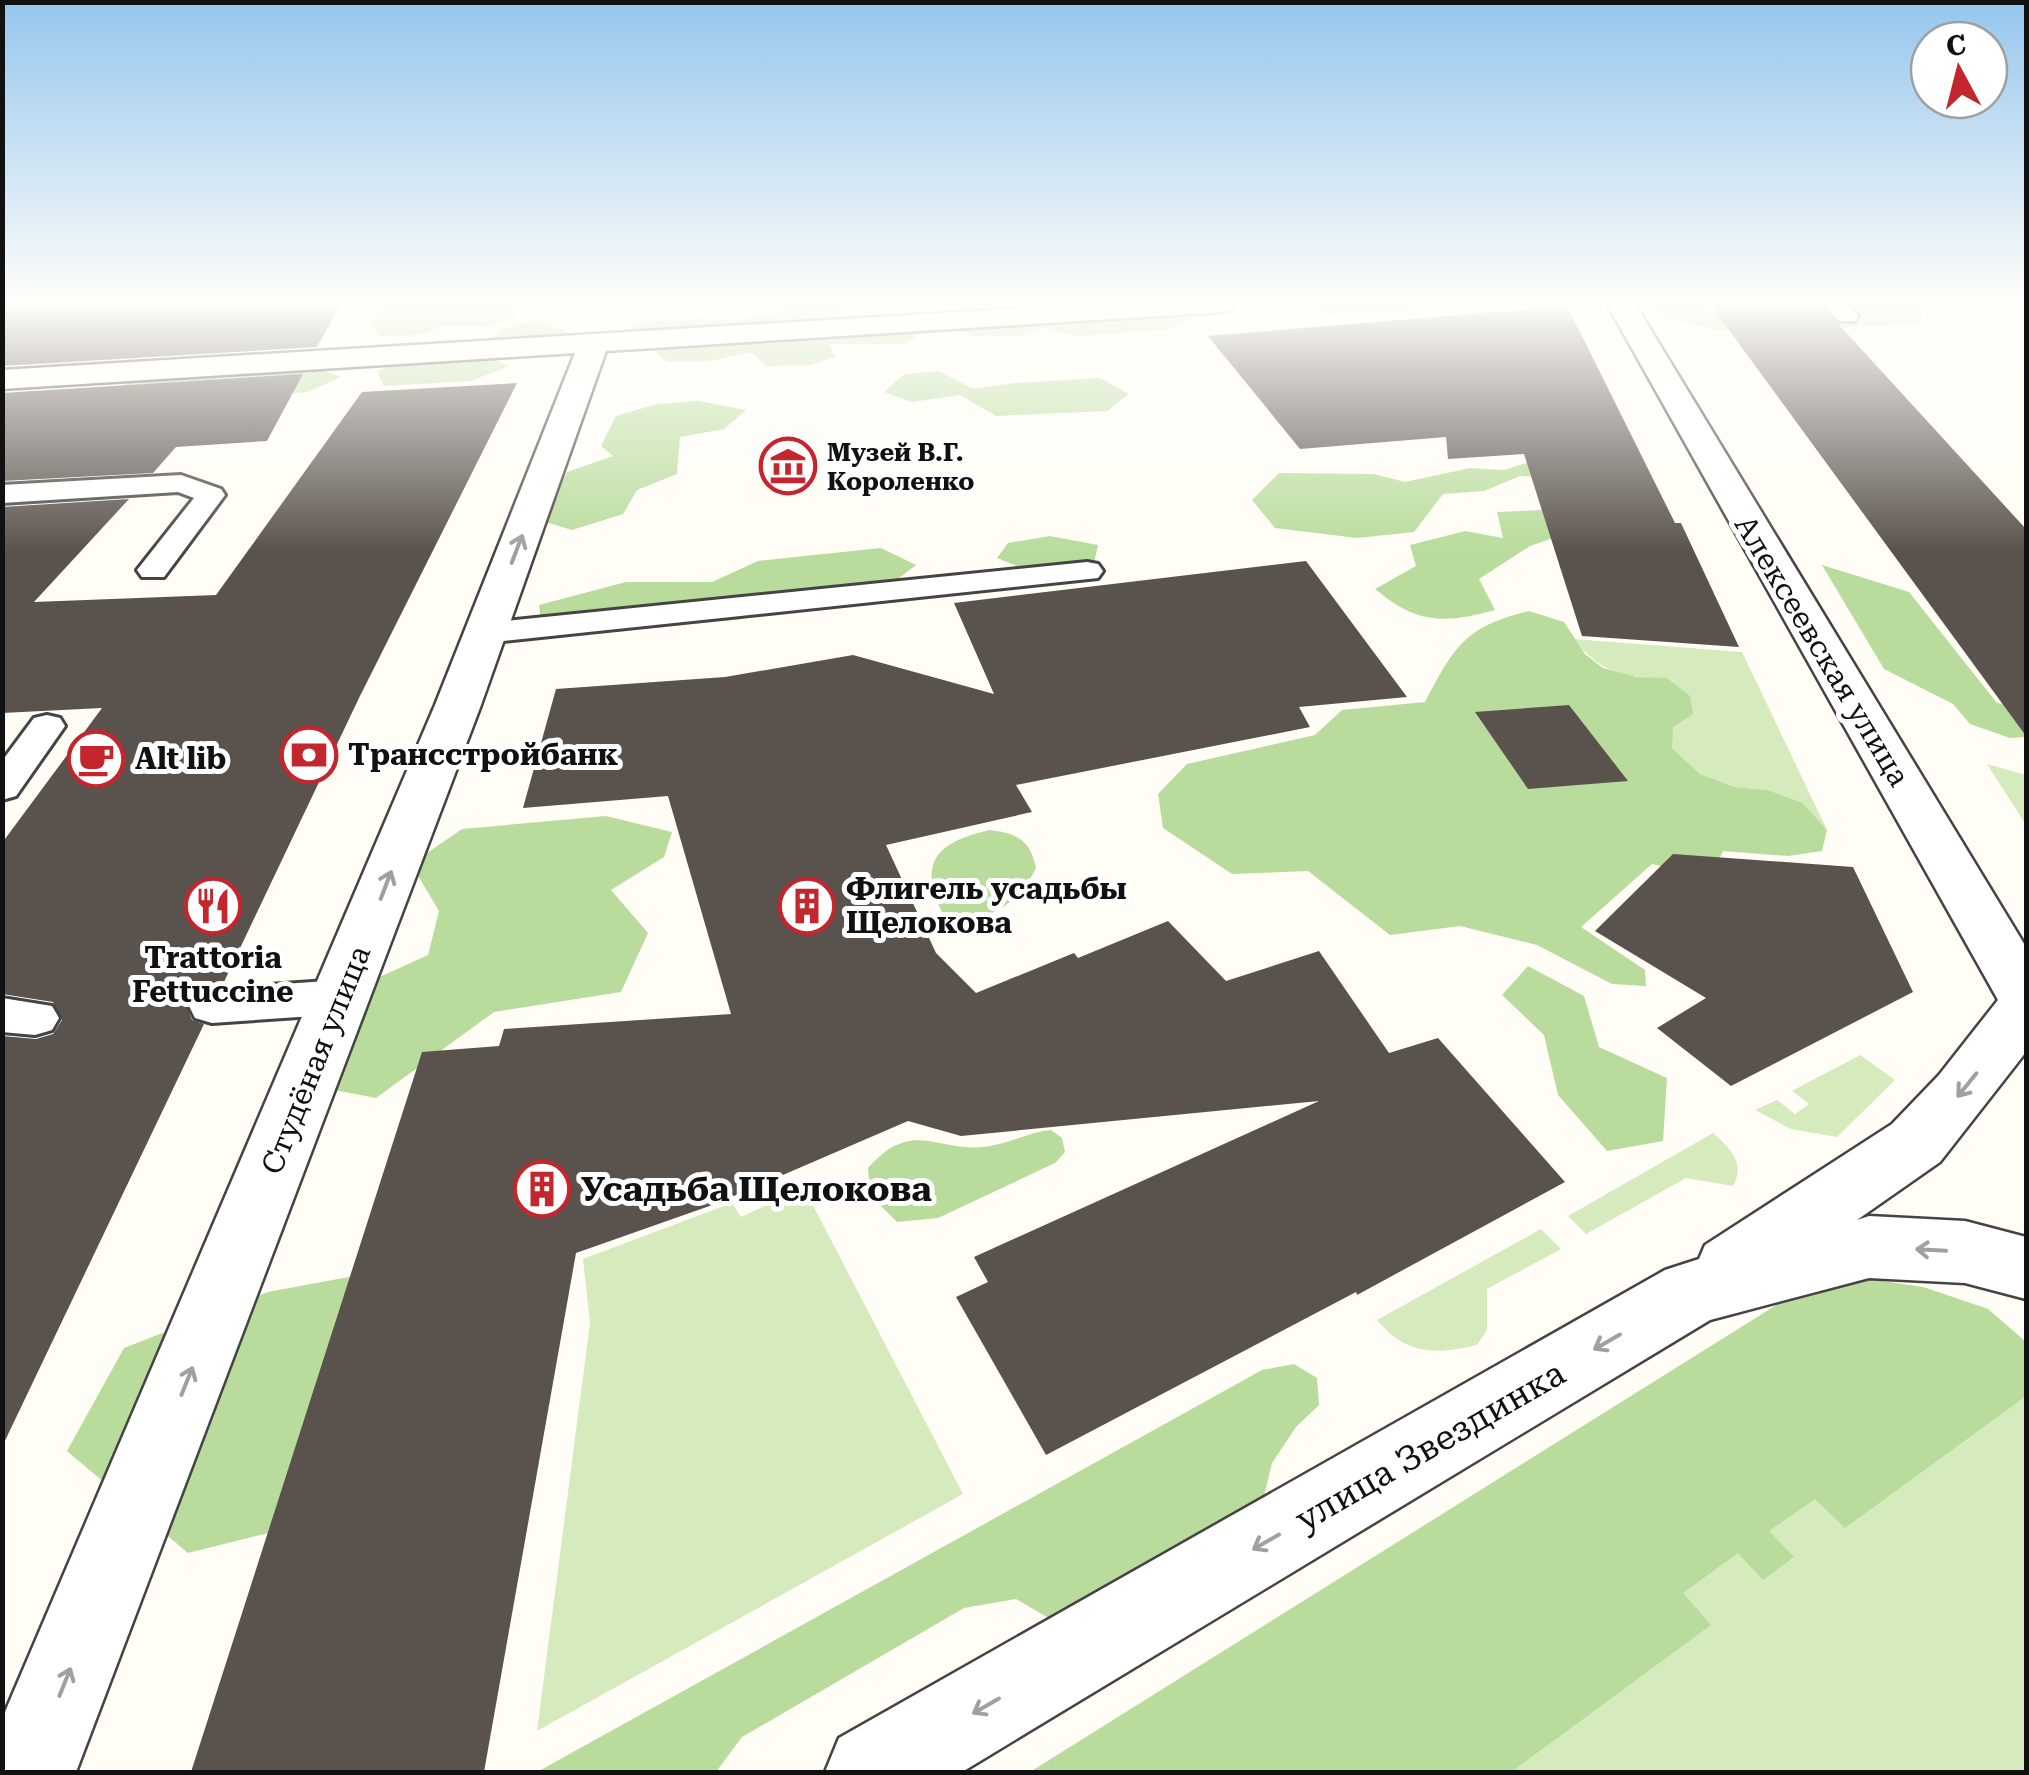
<svg xmlns="http://www.w3.org/2000/svg" width="2029" height="1775" viewBox="0 0 2029 1775" font-family="'Roboto Serif',serif">
	<style>
		.green { fill: #d5ebbd }
		.forest { fill: #b9dc9c }
		.building { fill: #5a524d }
		.lines { fill: none; stroke-linecap: round; stroke-linejoin: round }
		.service-casing { stroke: #444; stroke-width: 6 }
		.minor-casing { stroke: #444; stroke-width: 5 }
		.tertiary-casing { stroke: #444; stroke-width: 5 }
		.service { fill: #fff; fill-rule: evenodd }
		.minor { fill: #fff; fill-rule: evenodd }
		.tertiary { fill: #fff; fill-rule: evenodd }
		.oneway { stroke: #a0a0a0 }
		.labels { text-anchor: middle; stroke-width: 10; stroke-linejoin: round; paint-order: stroke }
		.far-poi-label { font-size: 25px; font-weight: bold; fill: #111; stroke: #fff; text-anchor: start }
		.street-label { font-size: 30px; fill: #111; stroke: #fff }
		.poi-label { font-size: 30px; font-weight: bold; fill: #111; stroke: #fff; text-anchor: start }
		.near-poi-label { font-size: 35px; font-weight: bold; fill: #111; stroke: #fff; text-anchor: start }
		.near-street-label { font-size: 35px; fill: #111; stroke: #fff }
	</style>
	<rect width="100%" height="100%" fill="#fffdf5"/>
	<path class="green" d="M1574,639L1742,652L1827,830L1803,803L1768,790L1735,787L1700,774L1672,748L1667,679C1625,677 1601,674 1574,639Z
		M1987,764L2026,775V825Z
		M1860,1055L1895,1080L1837,1137L1791,1129L1755,1110L1777,1100L1795,1114L1809,1104L1792,1091Z
		M1713,1133C1730,1148 1746,1163 1733,1186L1686,1178L1586,1234L1568,1216Z
		M804,1188L963,1494L537,1731L590,1323L583,1259L732,1203L741,1217Z
		M1541,1229L1561,1249L1487,1289V1330L1477,1345C1435,1355 1406,1355 1377,1320Z
		M1923,1287L1988,1309L2026,1342V1772H1030Z"/>
	<path class="forest" d="M386,304H509L517,316L486,327L444,325L424,334L380,337L372,324Z
		M783,304H857L835,314L798,320L796,326L741,331L721,326L701,334L630,333L631,327L650,321L700,318L730,321L780,312Z
		M1332,304H1526L1460,308L1430,304L1416,311L1331,315L1314,312L1315,305Z
		M1652,304H1701L1707,312L1765,315L1770,332L1711,329L1657,314Z
		M1832,304H1915L1921,309L1920,323L1837,328L1806,316L1833,309Z
		M1167,310L1188,319L1167,330L1074,336L1040,328L1023,335L974,337L958,328Z
		M535,321L566,331L567,340L488,341L500,329Z
		M902,327L919,335L904,344H830L835,357L811,365L766,366L751,352L711,361L667,362L653,349L676,341Z
		M482,354L509,366L471,381L384,386L377,371L416,359Z
		M261,367H315L341,377L308,392L257,396L118,387L146,376L204,372L227,378Z
		M939,371L973,389L1014,383L1100,378L1129,394L1107,411L996,416L960,395L912,402L884,392L905,374Z
		M698,401L746,410L724,429L680,437L677,474L637,490L623,514L572,530L539,520L567,472L613,456L601,446L616,416L657,404Z
		M1558,453L1570,479L1520,476L1484,491L1443,494L1414,532L1357,538L1275,528L1252,500L1279,473L1374,474L1405,482L1470,468L1504,470Z
		M1565,509L1589,526L1530,546L1479,579L1495,610C1443,624 1417,624 1375,589L1416,566L1410,545L1465,531L1503,538L1497,512Z
		M1050,536L1098,545L1094,563L1034,573L997,558L1008,543Z
		M881,548L916,565L890,585L779,597L742,619L614,632L541,622L539,605L626,582H712L758,561Z
		M1822,565L1909,592L1997,703L2026,707V737L2010,738L1970,724L1953,704L1884,669Z
		M1529,611L1564,622L1585,654L1603,668L1636,677L1667,678L1690,696L1693,714L1673,727L1672,748L1700,774L1735,787L1768,790L1803,803L1827,830L1822,851L1788,856L1723,851L1711,878L1652,864L1581,927L1645,970L1646,986L1612,984L1537,945L1460,926L1390,935L1308,871L1232,874L1163,828L1158,794L1187,764L1315,735L1342,710L1425,702C1455,646 1464,627 1529,611Z
		M606,816L672,832L664,857L611,890L648,933L621,992L494,1012L376,1098L303,1084L320,1004L428,955L439,911L411,864L462,829Z
		M989,830C1016,833 1030,839 1036,868C1018,905 983,929 942,912C917,860 939,842 989,830Z
		M1528,966L1584,996L1599,1047L1667,1078L1663,1141L1607,1151L1558,1095L1544,1035L1502,995Z
		M1051,1130L1062,1138L1065,1152L1055,1163L938,1218L897,1222L870,1195L868,1168C915,1116 936,1155 990,1146C1011,1143 1029,1132 1051,1130Z
		M354,1276L365,1509L188,1553L67,1451L124,1348L268,1292Z
		M1863,1278L1923,1287L1988,1309L2026,1342V1396L1845,1528L1815,1499L1769,1531L1794,1557L1763,1580L1738,1553L1683,1593L1711,1625L1511,1772H1030L1813,1282Z
		M1294,1364L1317,1378L1319,1405L1296,1427L1272,1463L1264,1496L1227,1541L1052,1620L1016,1599L964,1608L742,1737L716,1772H537L1262,1370Z"/>
	<path class="building" d="M2,304H341L317,347L2,366Z
		M1710,304H1820L2026,529V736Z
		M1567,306L1675,523H1681L1739,647L1582,636L1524,454L1448,459L1446,437L1300,449L1208,336Z
		M303,374L267,441L176,447L153,473L2,481V393Z
		M517,383L359,698L223,984L194,990L186,1004L192,1020L204,1024L2,1447V1036L36,1039L53,1034L62,1020L53,1002L2,994V843L102,708L2,713V507L129,499L34,602L216,595L362,392Z
		M1306,561L1407,697L1299,707L1310,727L1016,785L1032,812L886,845L936,953L976,993L1074,953L1078,958L1168,921L1226,981L1319,951L1389,1053L1438,1038L1565,1182L1357,1295L1356,1292L1046,1455L956,1297L988,1282L974,1257L1319,1101L961,1136L908,1121L718,1203L576,1253L484,1772H191L422,1052L499,1046L504,1029L731,1014L668,796L523,808L556,689L725,677L853,655L994,694L954,603Z
		M1569,705L1628,781L1528,789L1475,712Z
		M1673,854L1853,867L1913,992L1731,1086L1657,1028L1706,998L1595,931Z"/>
	<g class="lines">
		<g class="service-casing">
			<path id="service" d="M1824,304H1847L1858,316L1855,321H1839Z
				M181,475L221,489L225,495L164,577H142L137,570L194,498L178,492L2,503V485Z
				M1087,562L1098,564L1103,571L1098,578L485,643L473,640L468,633L473,626L485,623Z
				M47,715L60,718L65,726L16,796L2,800V761L34,718Z
				M342,980L358,985L365,997L358,1009L342,1014L212,1023L195,1018L189,1006L195,994L212,989Z
				M2,998L52,1006L59,1018L52,1030L35,1035L2,1032Z"/>
		</g>
		<g class="minor-casing">
			<path id="minor" d="M1091,304H1235L1231,310L1221,312L606,351L481,705L76,1772H2V1719L435,705L575,353L2,389V370Z"/>
		</g>
		<g class="tertiary-casing">
			<path id="tertiary" d="M1607,304H1635L2026,947V1052L1940,1162L1857,1220L1869,1216L1965,1221L2026,1237V1299L1965,1283L1869,1278L1710,1320L962,1772H825L839,1738L1665,1270L1699,1259L1705,1245L1892,1124L1939,1075L1998,1000Z"/>
		</g>
		<use href="#service" class="service"/>
		<use href="#minor" class="minor"/>
		<use href="#tertiary" class="tertiary"/>
	</g>
	<defs><path id="oneway-shaft" d="M-6 0H5M1.5-3L5.5 0L1.5 3" fill="none" stroke-width="1.6" stroke-linecap="round" stroke-linejoin="round" transform="scale(2.5)"/></defs>
	<g class="oneway">
		<use href="#oneway-shaft" transform="translate(517 549) rotate(-69)"/>
		<use href="#oneway-shaft" transform="translate(386 885) rotate(-69)"/>
		<use href="#oneway-shaft" transform="translate(1967 1085) rotate(129)"/>
		<use href="#oneway-shaft" transform="translate(1931 1250) rotate(-177)"/>
		<use href="#oneway-shaft" transform="translate(1607 1342) rotate(150)"/>
		<use href="#oneway-shaft" transform="translate(187 1381) rotate(-68)"/>
		<use href="#oneway-shaft" transform="translate(1266 1542) rotate(150)"/>
		<use href="#oneway-shaft" transform="translate(65 1682) rotate(-68)"/>
		<use href="#oneway-shaft" transform="translate(986 1706) rotate(150)"/>
	</g>
	<linearGradient id="sky" x2="0" y2="1"><stop stop-color="#95c6ee"/><stop offset="0.55" stop-color="#fffefa"/><stop offset="1" stop-color="#fffefa" stop-opacity="0"/></linearGradient>
	<rect width="2029" height="552" fill="url(#sky)"/>
	<defs>
		<g id="museum-ring" transform="scale(2.875)"><circle r="9.5" fill="#fff" stroke="#c4262e" stroke-width="1.5"/><path d="M0-6L6-3V-2H-6V-3ZM-5-1h2V3h-2ZM-1-1h2V3h-2ZM3-1h2V3H3ZM-6 4H6V6H-6Z" fill="#c4262e"/></g>
		<g id="bank-ring" transform="scale(2.875)"><circle r="9.5" fill="#fff" stroke="#c4262e" stroke-width="1.5"/><path d="M-6-4H6V4H-6ZM0-2.3a2.3 2.3 0 1 0 0 4.6a2.3 2.3 0 1 0 0-4.6Z" fill="#c4262e"/></g>
		<g id="cafe-ring" transform="scale(2.875)"><circle r="9.5" fill="#fff" stroke="#c4262e" stroke-width="1.5"/><path d="M-5.5-4.5H6V0H3Q3 3.5 0 3.5H-2.5Q-5.5 3.5-5.5 0ZM3-3.2v2h1.7v-2ZM-6 4.5H4V6H-6Z" fill="#c4262e"/></g>
		<g id="restaurant-ring" transform="scale(2.875)"><circle r="9.5" fill="#fff" stroke="#c4262e" stroke-width="1.5"/><path d="M-5-6h1v4h1v-4h1v4h1v-4h1v5L-1.5 .5V6h-2V.5L-5-1ZM5-6V6H3V1.5H1.5Q1.5-4 5-6Z" fill="#c4262e"/></g>
		<g id="building-ring" transform="scale(2.875)"><circle r="9.5" fill="#fff" stroke="#c4262e" stroke-width="1.5"/><path d="M-4-6H4V6H1V3H-1V6H-4ZM-2.5-4.3h1.7v1.8h-1.7ZM.8-4.3h1.7v1.8H.8ZM-2.5-1h1.7V.8h-1.7ZM.8-1h1.7V.8H.8Z" fill="#c4262e"/></g>
	</defs>
	<g fill-rule="evenodd">
		<use href="#museum-ring" x="788" y="466"/>
		<use href="#bank-ring" x="309" y="755"/>
		<use href="#cafe-ring" x="96" y="759"/>
		<use href="#restaurant-ring" x="213" y="906"/>
		<use href="#building-ring" x="807" y="906"/>
		<use href="#building-ring" x="542" y="1189"/>
	</g>
	<g class="labels">
		<g class="far-poi-label">
			<text x="827" y="461">Музей В.Г.<tspan x="827" dy="29">Короленко</tspan></text>
		</g>
		<g class="street-label">
			<text transform="translate(1822 651) rotate(59)" y="10">Алексеевская улица</text>
			<text transform="translate(316 1060) rotate(-68)" y="10">Студёная улица</text>
		</g>
		<g class="poi-label">
			<text x="348" y="765">Трансстройбанк</text>
			<text x="135" y="769">Alt lib</text>
			<text x="846" y="899">Флигель усадьбы<tspan x="846" dy="34">Щелокова</tspan></text>
			<text x="213" y="968" text-anchor="middle">Trattoria<tspan x="213" dy="34">Fettuccine</tspan></text>
		</g>
		<g class="near-poi-label">
			<text x="581" y="1201">Усадьба Щелокова</text>
		</g>
		<g class="near-street-label">
			<text transform="translate(1430 1446) rotate(-30)" y="12">улица Звездинка</text>
		</g>
	</g>
	<rect width="2029" height="1775" fill="none" stroke="#111111" stroke-width="10"/>
	<g transform="translate(1959 70) rotate(353)"><circle r="48" fill="#ffffff" stroke="#a0a0a0" stroke-width="2.5"/>
	<path d="M0-8L18 38L0 25L-18 38Z" fill="#c4262e"/>
	<text y="-15" font-size="28" font-weight="bold" text-anchor="middle" fill="#111111">С</text>
	</g>
</svg>
